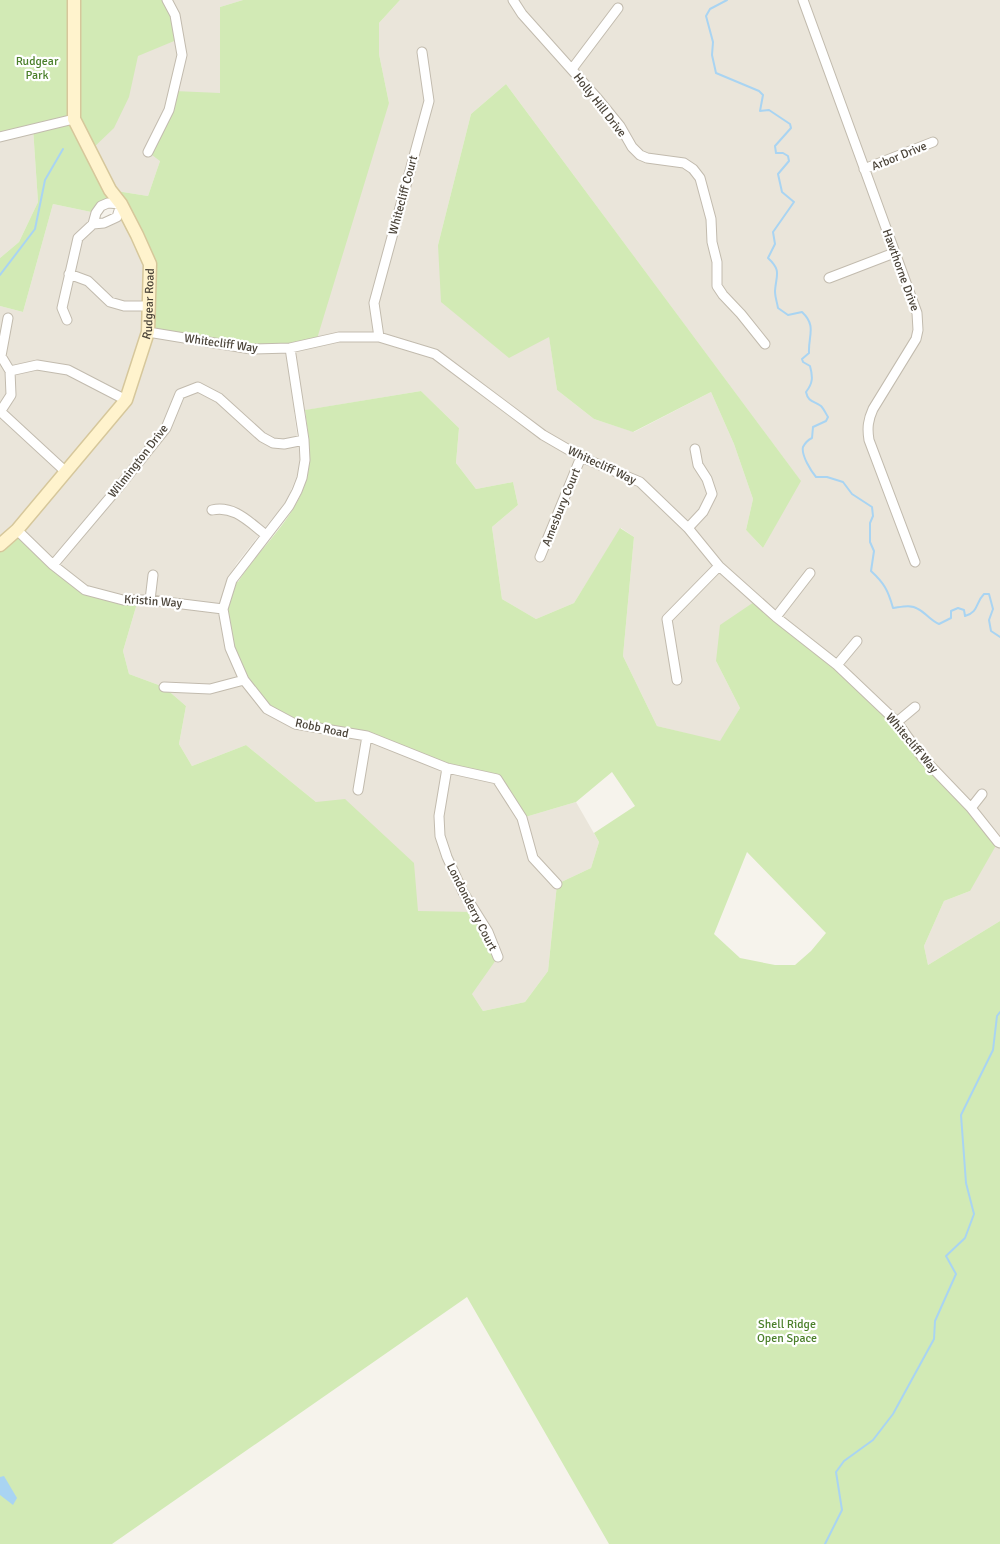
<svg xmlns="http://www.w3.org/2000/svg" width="1000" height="1544" viewBox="0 0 1000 1544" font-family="Signika,sans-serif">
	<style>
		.residential { fill: #eae5da; fill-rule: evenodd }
		.green { fill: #d2eab5; fill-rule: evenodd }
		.water { fill: #a9d4f2 }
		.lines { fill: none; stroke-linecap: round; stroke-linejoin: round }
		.stream { stroke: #a9d4f2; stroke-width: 2 }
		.street-casing { stroke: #c2bbae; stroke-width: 11 }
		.secondary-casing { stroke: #d6c79b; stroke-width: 15 }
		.street { stroke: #fff; stroke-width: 9 }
		.secondary { stroke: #fff3cd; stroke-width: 12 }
		.labels { text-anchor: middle; stroke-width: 4.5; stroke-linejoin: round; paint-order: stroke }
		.park-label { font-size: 12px; fill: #4a7f2a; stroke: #fff }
		.street-label { font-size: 12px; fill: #4b4439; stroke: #fff }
	</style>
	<rect width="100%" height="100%" fill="#f6f3ec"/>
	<path class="residential" d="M74,0H243L220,7V93L160,161L148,196L110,190L74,104Z
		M400,0H1000V921L928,965L924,946L944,901L970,891L716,661L740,708L720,742L657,726L623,656L634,537L621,528L574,603L536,619L502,599L492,527L518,505L513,482L476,489L456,463L459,428L421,391L294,412L300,457L298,473L287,500L237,563L229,577L367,736L497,779L522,818L576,802L599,842L591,868L557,884L548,971L525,1002L483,1011L417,911L316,802L246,745L192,766L179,744L186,706L164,687L129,674L123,651L138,600L85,590L0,545V306L23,312L53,204L96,213L93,223L117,217L121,204L137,235L389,103L379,54V23ZM506,84L800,480L763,548L746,530L753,499L734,444L711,392L634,432L594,419L557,390L549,336L438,245L471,114Z
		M33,128L38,202L19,242L0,258V137Z"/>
	<path class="green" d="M0,0H167L179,39L138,56L129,97L114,128L90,151L110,190L148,196L160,161L148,152L174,91L220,93V7L243,0H400L379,23V54L389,103L316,342L251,349L148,332L150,264L121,204L108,203L96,213L53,204L23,312L0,306V258L19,242L38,202L33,128L0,137Z
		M506,84L801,481L763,548L746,530L753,499L734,444L711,392L633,432L594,419L557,390L549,337L509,358L441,302L438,245L471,114Z
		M421,391L459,428L456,463L476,489L513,482L518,505L492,527L502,599L536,619L574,603L620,528L634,537L623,656L657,726L720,741L740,708L716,661L720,625L757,600L897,722L998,842L970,891L944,901L924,946L928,965L1000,921V1544H609L467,1297L112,1544H0V545L17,530L85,590L138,600L123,651L129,674L164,687L186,706L179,744L192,766L246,745L316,802L345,799L414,863L418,911L474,912L498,957L472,994L483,1011L525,1002L548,971L557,884L591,868L599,842L594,833L635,806L612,772L576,802L522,818L497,779L447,768L367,736L295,724L267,709L244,680L230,648L223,609L232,580L238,582C261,545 306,510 309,464C311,446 307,428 305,410ZM747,852L826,933L811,951L795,965H775L740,958L714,934Z"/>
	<path class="water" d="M4,1476L17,1498L13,1505L0,1495V1477Z"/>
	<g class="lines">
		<path class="stream" d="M727,0L710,9L706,16L713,42L712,55L716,73L759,91L763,95L760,111L769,110L790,124L791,128L775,146L776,153H783L788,156L789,161L778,174L782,192L794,202L773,232L775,244L768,258C782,271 776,275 775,291C775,297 777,302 778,308L788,315L802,312C817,326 808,336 809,353L802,359L803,362L810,366C813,377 813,383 806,392C808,402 814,401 821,406C824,409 826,414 828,417L826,421L813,427L812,438C808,440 805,443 803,447C801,455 811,471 816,477H827L843,482L852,494L872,507L873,516L870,523V542L874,551L871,571C884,583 888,590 893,608C901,607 911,604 918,609C926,613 931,621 939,624L951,618V611L958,608L964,610L965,616C979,612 975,603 984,594H989L993,609L989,620L991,631L1000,637
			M0,275L35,229L45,180L63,149
			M825,1544L842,1510L836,1472L844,1461L873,1440L893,1414L934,1339L935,1321L956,1274L946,1256L965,1238L974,1214L966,1183L961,1115L993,1050L997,1016L1000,1012"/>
		<g class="street-casing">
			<path id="street" d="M513,0L522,14L598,99L620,126L632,147L640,155L647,158L684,163L693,169L700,178L711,219L712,242L717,262V286L723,295L741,314L765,344
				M803,0L917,313L918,330L916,339L873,409C868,420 867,428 869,440L915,562
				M572,69L618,8
				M0,137L74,119
				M148,152L169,110L182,55L175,15L167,0
				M864,169L933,142
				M69,274L88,281L110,302L124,306H149
				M829,278L894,253
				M67,320L62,308L78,238L93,224L96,213L101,206L108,203L121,204L117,217L104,223L93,224
				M148,332L251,349L290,348L339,337H379L435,354L543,435L581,457L640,482L688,528L719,566L776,617L837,665L897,722L922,757L971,808L998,842L1000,843
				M379,337L374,303L429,101L422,52
				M290,348L304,440L305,460L302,478L297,491L289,506L232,580L223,609L230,648L244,680L267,709L295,724L367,736L447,768L497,779L522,818L533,858L557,884
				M10,371L37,365L68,370L126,400
				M0,412L11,395L10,371L1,356L8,318
				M1,412L66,472
				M212,510C234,505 249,522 266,535
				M688,528L703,512L712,494L707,479L698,465L695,449
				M17,530L53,565L85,590L123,600H150L223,609
				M540,557L581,457
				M53,565L118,488L166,428L180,394L198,387L219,398L262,437L273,443L284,444L304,440
				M150,600L153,575
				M776,617L810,573
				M837,665L857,641
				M677,680L667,619L719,566
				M164,687L210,689L244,680
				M897,722L915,707
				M447,768L439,816L440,836L447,857L463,892L488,932L498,957
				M358,790L367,736
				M971,808L982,794"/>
		</g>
		<g class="secondary-casing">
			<g id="secondary">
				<path id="s1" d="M0,545L17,530L126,400L148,332L150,264L137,235L121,204L110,190L74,119V0"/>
			</g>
		</g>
		<use href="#street" class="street"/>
		<use href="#secondary" class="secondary"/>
	</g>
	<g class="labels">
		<g class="park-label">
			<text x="37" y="65">Rudgear<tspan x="37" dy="14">Park</tspan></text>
			<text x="787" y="1328">Shell Ridge<tspan x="787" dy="14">Open Space</tspan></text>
		</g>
		<g class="street-label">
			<text transform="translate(600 105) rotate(52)" y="4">Holly Hill Drive</text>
			<text transform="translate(899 156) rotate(-22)" y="4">Arbor Drive</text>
			<text transform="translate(403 195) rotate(-75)" y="4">Whitecliff Court</text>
			<text transform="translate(901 270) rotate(70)" y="4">Hawthorne Drive</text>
			<text dy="4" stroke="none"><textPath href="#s1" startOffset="292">Rudgear Road</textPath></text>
			<text transform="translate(221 343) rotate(8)" y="4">Whitecliff Way</text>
			<text transform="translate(138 461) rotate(-52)" y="4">Wilmington Drive</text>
			<text transform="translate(602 465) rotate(25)" y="4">Whitecliff Way</text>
			<text transform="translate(561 507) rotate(-68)" y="4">Amesbury Court</text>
			<text transform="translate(153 601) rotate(4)" y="4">Kristin Way</text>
			<text transform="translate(322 728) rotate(12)" y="4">Robb Road</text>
			<text transform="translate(912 743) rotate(50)" y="4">Whitecliff Way</text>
			<text transform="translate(472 907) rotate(63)" y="4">Londonderry Court</text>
		</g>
	</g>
</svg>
